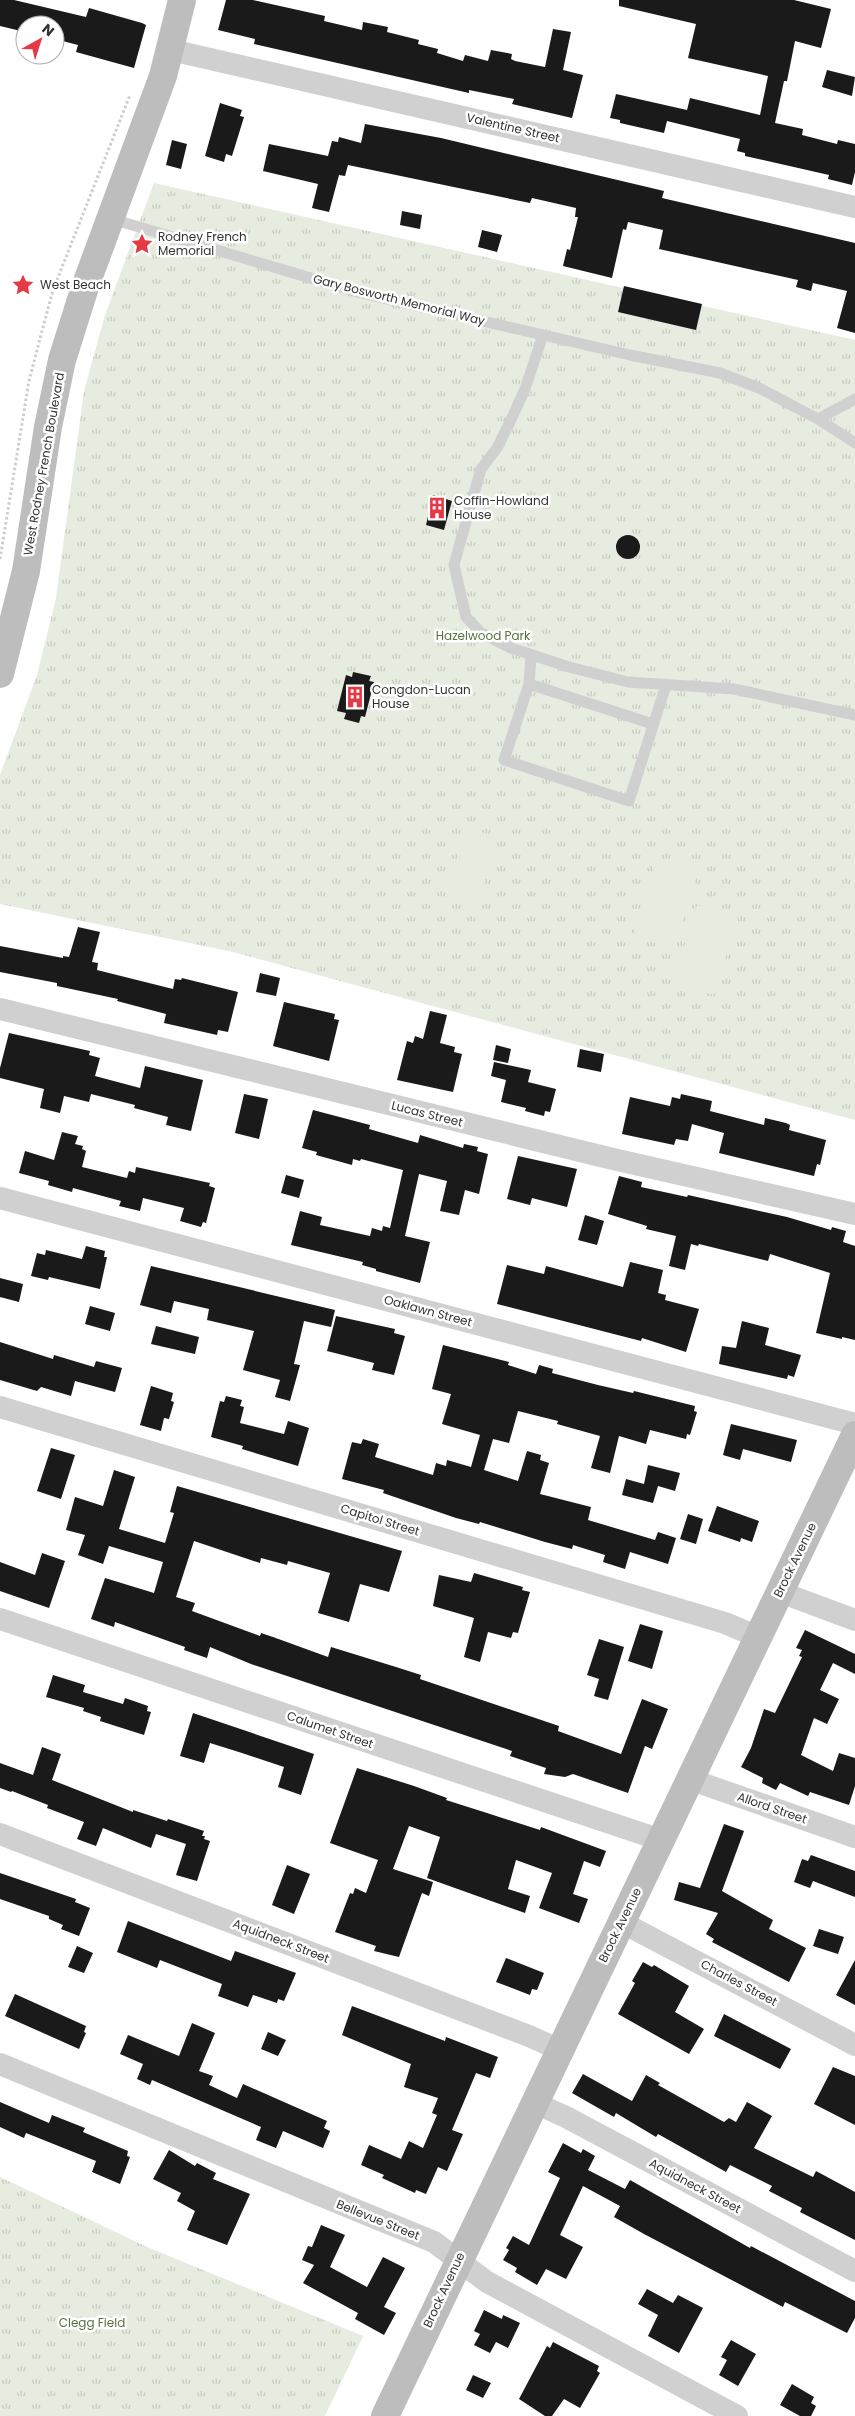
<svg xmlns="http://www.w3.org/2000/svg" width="855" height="2416" viewBox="0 0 855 2416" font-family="Poppins,sans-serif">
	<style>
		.park { fill: url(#park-tufts) }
		.pitch { fill: #e6ecdf }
		.building { fill: #1a1a1a }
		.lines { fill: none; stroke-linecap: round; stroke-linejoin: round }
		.path { stroke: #cdcdcd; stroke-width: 3; stroke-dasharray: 2.5 2.5; stroke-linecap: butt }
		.service { stroke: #d0d0d0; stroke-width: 11 }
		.minor { stroke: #d0d0d0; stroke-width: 22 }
		.secondary { stroke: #bdbdbd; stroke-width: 28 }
		.labels { text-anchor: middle; stroke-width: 5; stroke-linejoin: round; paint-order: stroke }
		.street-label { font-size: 12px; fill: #333; stroke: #fff }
		.poi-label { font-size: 12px; fill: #333; stroke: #fff; text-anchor: start }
		.park-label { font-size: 12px; fill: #56703f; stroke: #fff }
	</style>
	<defs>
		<pattern id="park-tufts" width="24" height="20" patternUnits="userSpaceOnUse" patternTransform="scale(1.25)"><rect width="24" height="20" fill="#e6ecdf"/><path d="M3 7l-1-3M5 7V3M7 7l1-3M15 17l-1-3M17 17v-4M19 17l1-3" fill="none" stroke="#c6cbc0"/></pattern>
	</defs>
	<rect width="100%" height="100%" fill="#fff"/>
	<path class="park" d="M154,183L855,340V1120L233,952L0,904V775L37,675L56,598L84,391L105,315Z
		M0,2177L145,2246L363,2336L325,2416H0Z"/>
	<path class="pitch" d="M468,828L498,837L478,902L448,892Z
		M657,859L698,871L674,949L633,936Z
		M697,905L738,918L714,995L673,982Z"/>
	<path class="building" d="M0,0H14L86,17L89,8L142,23L146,25L134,68L76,52L78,45L55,39V25H25V32L0,26Z
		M226,0H253L325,16L324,21L362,30L363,22L388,27L387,32L419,40L418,44L438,49L437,53L463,61L465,55L488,61L491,50L512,54L511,59L515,61L545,67L553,29L571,32L563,70L583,75L572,118L512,104L514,99L469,90V93L254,44L255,39L218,30Z
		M619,0H794L831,9L821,48L795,41L787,81H784L775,123L803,129L802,135L837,144L838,140L855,144V172L852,185L828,179L829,175L745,156V153L737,151L740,139L667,121L664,133L620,123V120L610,118L616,94L687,110L690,98L760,115L768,76L688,58L696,24L619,6Z
		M827,70L855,77L852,96L822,87Z
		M220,103L242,110L240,116L244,117L232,156L226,154L224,162L205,156Z
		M365,124L441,138L664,191L662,198L855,243V333L837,328L847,291L813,283L811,291L796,287L798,280L659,249L663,230L628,222L626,230L623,229L612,278L563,266L567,249L570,250L578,217H575L576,208L532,198L530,203L348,165L345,176L339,175L329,212L312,208L318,184L263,171L269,144L328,156L332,141L338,142L339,137L361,143Z
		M172,140L187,144L181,169L166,165Z
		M402,211L422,215L420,229L400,225Z
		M482,230L502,235L497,252L478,247Z
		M624,286L702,304L696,330L618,312Z
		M433,495L452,501L444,530L426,525Z
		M616 547a12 12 0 1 1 24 0a12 12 0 1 1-24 0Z
		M353,672L371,676L369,681L374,682L365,717L361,716L359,723L344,719L346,713L337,711L346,675L352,677Z
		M78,927L100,932L92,962L98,963L97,970L173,989L175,979L181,980L182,978L238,992L228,1032L218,1030L217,1035L164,1023L166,1014L117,1001L118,999L57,986V983L0,972V946L63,958V956L69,957Z
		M260,973L280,978L276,996L256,992Z
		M284,1002L335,1014L334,1019L339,1020L329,1061L273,1046Z
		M430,1011L447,1015L440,1043L455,1047L454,1052L462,1054L453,1092L397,1080L407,1041L413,1043L415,1036L423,1039Z
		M9,1033L90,1051L89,1055L100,1058L95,1076L140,1088L145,1066L203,1080L191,1131L166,1125L168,1117L134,1108L135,1105L91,1094L89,1102L64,1096L60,1113L40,1108L44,1089L0,1078V1068Z
		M496,1045L511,1049L508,1063L493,1060Z
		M580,1049L604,1054L601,1072L577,1067Z
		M494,1062L531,1070L528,1082L556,1089L550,1112L545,1111L544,1116L525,1111L526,1108L501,1102L506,1080L491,1076Z
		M244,1094L268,1099L259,1139L235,1133Z
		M681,1094L712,1101L710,1111L764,1125L765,1118L786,1123L790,1125L789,1130L826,1140L820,1165L817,1164L814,1176L719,1153L724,1133L692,1124L688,1141L676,1139L674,1145L622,1134L630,1097L670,1106L672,1097L680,1099Z
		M313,1110L370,1125L369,1129L418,1143L420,1135L463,1148L464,1144L478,1147L477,1151L488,1154L479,1194L465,1190L459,1215L440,1211L447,1181L419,1174L405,1236L430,1242L420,1283L376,1271V1269L362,1265L363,1262L291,1245L300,1211L322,1217L320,1225L370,1236L372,1228L382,1231L383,1226L390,1228L403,1170L361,1159L360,1161L353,1159L352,1165L316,1155L317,1152L302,1148Z
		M62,1132L78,1136L75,1144L83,1146L82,1149L86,1151L82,1167L127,1178L129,1171L135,1173L136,1167L210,1183L209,1186L215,1188L206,1223L203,1222L201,1227L180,1221L184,1208L143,1198L140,1211L119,1206L121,1201L73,1188L72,1192L48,1185L49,1181L19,1173L25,1151L54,1160Z
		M518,1156L577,1169L567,1207L532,1198L530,1205L507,1199Z
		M286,1175L304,1180L299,1198L281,1193Z
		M619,1176L642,1182L641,1187L687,1197L688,1195L787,1217L831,1230L832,1227L846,1231L843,1242L855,1246V1340L842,1337V1339L816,1333L830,1273L770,1254L768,1261L699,1244L698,1246L691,1244L685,1270L669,1266L676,1236L646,1229L647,1226L608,1214Z
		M585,1215L604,1221L597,1245L578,1240Z
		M86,1246L105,1251L104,1257H107L100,1289L49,1277L48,1280L31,1276L37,1253L45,1255L46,1250L82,1259Z
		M630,1262L663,1270L658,1293L666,1295L665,1300L699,1309L686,1352L642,1338L641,1341L497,1304L507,1265L544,1274L546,1266L623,1287Z
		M151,1266L335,1310L331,1327L304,1321L294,1364L300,1365L290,1401L275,1397L280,1380L243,1370L254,1331L207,1320L209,1309L174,1301L171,1313L140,1305Z
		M0,1278L23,1284L19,1302L0,1297Z
		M90,1306L115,1313L110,1331L85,1324Z
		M336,1316L395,1329L394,1333L405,1336L394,1375L372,1370L374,1363L327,1351Z
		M742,1321L769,1328L765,1345L801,1355L794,1377L788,1375L787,1379L719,1364L722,1346L736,1348Z
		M156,1326L199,1337L195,1354L151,1344Z
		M0,1342L53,1359L54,1355L94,1367L96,1361L122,1368L115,1392L75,1381L71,1396L41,1387L37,1391L0,1380Z
		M443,1345L509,1362L508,1365L536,1374L539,1365L553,1369L552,1373L598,1385L633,1393L634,1391L695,1406L694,1411L697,1412L690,1435L687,1434L686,1439L650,1430L646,1444L619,1436L610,1473L591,1468L600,1436L557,1424L558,1421L518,1411L509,1443L493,1439L484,1470L518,1481L527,1451L541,1455L540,1460L549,1463L540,1494L591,1507L588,1520L655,1540L658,1532L676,1538L668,1564L630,1552L625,1569L603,1562L605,1555L573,1545L572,1549L545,1542L480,1522L479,1524L456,1518L383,1493L384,1490L342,1479L352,1442L361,1444L363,1439L379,1444L375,1457L433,1475L436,1463L446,1466L447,1460L471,1467L480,1435L442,1424L451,1394L432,1389Z
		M151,1386L173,1393L171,1401L174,1402L169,1419L164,1418L161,1431L140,1425Z
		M226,1396L242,1400L240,1406L244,1407L240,1423L284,1434L288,1421L309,1428L298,1466L242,1449L243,1446L211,1437L220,1401L224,1402Z
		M731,1424L797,1440L791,1462L743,1449L740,1460L723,1455Z
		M51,1448L75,1455L61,1499L37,1491Z
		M648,1465L680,1473L675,1491L658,1486L653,1503L622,1495L626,1479L644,1484Z
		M114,1470L135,1477L119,1529L165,1543L174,1513L170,1512L177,1486L402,1551L389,1592L360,1584L349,1622L318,1613L330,1573L288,1561L287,1565L261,1558L260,1563L194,1541L176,1597L195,1603L192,1611L260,1636L261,1633L273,1637L328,1657L331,1647L396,1667L421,1675L420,1679L559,1726L558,1731L621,1754L642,1699L668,1709L652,1749L645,1746L628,1793L573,1774L565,1777L544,1774L546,1768L510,1756L512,1751L251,1664L210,1647L207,1658L184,1650L185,1647L115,1622L114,1627L91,1619L105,1578L154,1593L163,1562L109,1546L103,1564L78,1555L85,1535L66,1530L75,1497L103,1506Z
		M717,1506L759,1521L752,1542L741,1538L740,1542L708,1531Z
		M688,1514L703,1519L696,1544L680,1539Z
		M42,1553L65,1561L49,1608L0,1591V1562L35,1575Z
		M474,1573L523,1587L522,1590L530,1592L518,1633L513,1632L511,1638L488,1632L480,1662L464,1657L474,1618L433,1606L439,1575L471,1582Z
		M640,1624L663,1631L652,1669L628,1661Z
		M805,1630L855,1654V1674L833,1663L820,1690L839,1699L827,1724L814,1718L801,1755L833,1771L839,1753L855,1758V1786L849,1805L810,1792L808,1796L780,1783L776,1790L762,1783L763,1778L741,1767L751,1748L764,1709L775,1713L802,1657L799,1656L802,1650L796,1648Z
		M599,1639L624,1647L608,1700L594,1696L599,1679L587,1675Z
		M53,1675L85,1685L83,1692L123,1704L125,1698L148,1706L147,1711L151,1712L144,1735L100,1721L101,1717L83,1711L84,1708L46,1697Z
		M193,1713L314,1754L301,1795L278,1787L284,1767L242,1753L210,1743L204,1763L180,1756Z
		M42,1747L61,1754L52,1780L133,1812V1810L167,1821L168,1819L204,1831L202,1836H205L204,1839L210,1841L197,1881L176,1875L186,1844L156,1834L151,1848L103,1828L96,1846L77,1839L84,1822L47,1808L48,1805L12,1791L11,1792L0,1788V1763L33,1775Z
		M357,1768L414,1786L447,1798L446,1800L487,1813L540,1830L541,1827L606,1851L600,1867L584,1861L573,1894L588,1899L579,1923L539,1908L552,1873L516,1860L508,1889L530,1896L525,1913L427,1878L440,1837L409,1826L393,1869L433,1882L429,1896L422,1893L399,1957L374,1951L376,1946L335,1932L350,1893L353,1894L355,1888L366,1893L378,1860L330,1843Z
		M724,1824L744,1831L722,1891L773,1920L769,1929L806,1948L789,1982L712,1942L714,1939L706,1934L718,1913L674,1900L679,1882L700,1888Z
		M811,1855L855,1871V1897L813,1881L810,1888L794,1882L802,1859L808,1861Z
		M287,1865L310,1874L294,1914L272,1905Z
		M0,1873L76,1899L75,1902L90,1908L79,1936L61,1929L63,1925L49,1919V1916L0,1899Z
		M128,1921L231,1961L235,1951L296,1973L284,2001L278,1999L277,2003L253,1995L248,2007L218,1996L222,1984L160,1960L157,1968L117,1952Z
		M819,1929L844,1937L838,1954L813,1946Z
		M77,1946L93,1953L84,1973L68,1967Z
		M506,1958L544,1973L537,1990L532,1989L530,1995L496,1982Z
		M855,1960V2005L836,1995Z
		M643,1962L652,1967L654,1965L689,1986L675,2012L704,2029L689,2054L618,2014L635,1983L632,1981Z
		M15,1994L86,2026L84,2032L86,2033L79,2049L5,2016Z
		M352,2006L445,2041L446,2037L498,2057L490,2078L476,2073L452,2130L463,2134L447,2171L438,2167L426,2194L416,2190L415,2193L382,2178L384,2175L361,2165L369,2145L401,2159L409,2141L423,2148L437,2115L432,2113L438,2098L404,2087L411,2064L342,2035Z
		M724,2014L791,2049L780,2069L714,2036Z
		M192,2023L215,2033L199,2071L213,2076L209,2085L237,2098L243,2084L327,2121L324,2128L330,2131L323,2148L283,2131L276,2148L256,2140L261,2127L152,2080L150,2085L137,2079L143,2064L120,2054L128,2035L179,2056Z
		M268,2032L286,2040L278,2056L261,2049Z
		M833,2067L855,2076V2125L814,2104Z
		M583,2074L632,2101L646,2075L660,2083L658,2085L724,2122L729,2118L736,2122L747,2102L772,2116L754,2148L813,2177L816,2171L855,2192V2240L800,2212L802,2208L769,2191L772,2186L730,2165L726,2172L658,2134L656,2137L616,2113L614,2117L572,2093Z
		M0,2102L49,2123L52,2115L85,2128L83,2132L128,2151L127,2156L130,2157L120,2184L92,2172L96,2161L26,2133L24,2138L0,2127Z
		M563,2143L581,2153L583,2149L595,2156L588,2170L625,2189L630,2180L750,2248L751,2246L855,2301V2318L847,2333L785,2302L783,2307L644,2234L614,2217L620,2206L583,2186L560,2235L583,2247L566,2279L546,2269L537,2285L515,2272L517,2268L503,2260L509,2250L506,2248L513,2236L529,2245L560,2178L548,2172Z
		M169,2150L195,2166L197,2163L216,2173L213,2179L250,2194L227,2245L187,2230L195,2211L177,2201L181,2193L153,2179Z
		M321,2225L345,2235L330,2267L367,2287L383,2257L405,2268L384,2307L396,2313L384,2335L355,2319L358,2313L303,2283L314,2265L302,2260L308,2246L312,2247Z
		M647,2289L673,2303L678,2295L703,2308L679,2353L648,2336L658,2315L638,2304Z
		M484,2310L502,2319L503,2315L520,2323L508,2348L496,2342L490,2353L474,2345L480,2334L474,2331Z
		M731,2340L756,2354L738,2386L719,2375L727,2360L721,2357Z
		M553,2342L599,2366L597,2371L600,2373L580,2408L564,2399L552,2416H545L519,2399L547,2346L550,2348Z
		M473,2375L491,2383L483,2398L466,2390Z
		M792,2384L814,2397L811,2403L816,2406L811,2416H800L780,2405Z"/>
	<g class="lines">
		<path class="path" d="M0,559L29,381L42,331L53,290L130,95"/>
		<path class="service" d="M112,219L361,293L630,355L720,373L759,388L818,419L855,443
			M543,335L525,389L510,422L497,448L481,469L467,518L454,565L466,617L481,633L511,648L569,667L628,682L734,689L855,715
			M818,419L855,399
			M531,655L529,684L504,760L629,801L666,685
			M529,684L653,724"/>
		<path class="minor" d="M171,50L855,207
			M0,1009L613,1159L855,1214
			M0,1198L855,1424
			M0,1407L725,1623L758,1637
			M780,1592L855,1620
			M0,1619L661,1840
			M689,1779L855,1837
			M0,1834L529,2036L560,2050
			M621,1922L855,2045
			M0,2064L434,2242L487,2282L737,2416
			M535,2103L566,2117L855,2271"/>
		<path class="secondary" d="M0,674L26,571L48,427L62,360L85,287L163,76L182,0
			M385,2416L855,1435"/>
	</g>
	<defs>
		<g id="sight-bare" transform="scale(1.725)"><path d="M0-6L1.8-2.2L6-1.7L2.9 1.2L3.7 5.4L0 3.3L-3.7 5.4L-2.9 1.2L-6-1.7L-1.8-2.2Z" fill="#e63946" stroke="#fff" stroke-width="2.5" paint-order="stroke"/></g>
		<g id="building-bare" transform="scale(1.725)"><path d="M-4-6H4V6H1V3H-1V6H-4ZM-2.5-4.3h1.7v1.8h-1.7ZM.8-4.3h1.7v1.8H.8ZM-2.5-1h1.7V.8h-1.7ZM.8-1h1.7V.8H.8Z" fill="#e63946" stroke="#fff" stroke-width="2.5" paint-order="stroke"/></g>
	</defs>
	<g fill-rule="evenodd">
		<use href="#sight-bare" x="142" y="244"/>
		<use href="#sight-bare" x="23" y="285"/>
		<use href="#building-bare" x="437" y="508"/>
		<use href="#building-bare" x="355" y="697"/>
	</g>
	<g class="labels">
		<g class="street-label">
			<text transform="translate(513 128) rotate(13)" y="4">Valentine Street</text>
			<text transform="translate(399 300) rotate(14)" y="4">Gary Bosworth Memorial Way</text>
			<text transform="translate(44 464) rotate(-80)" y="4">West Rodney French Boulevard</text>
			<text transform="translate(427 1114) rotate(14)" y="4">Lucas Street</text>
			<text transform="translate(428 1311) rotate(15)" y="4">Oaklawn Street</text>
			<text transform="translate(380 1520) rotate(17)" y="4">Capitol Street</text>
			<text transform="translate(795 1560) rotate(-64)" y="4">Brock Avenue</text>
			<text transform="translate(330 1730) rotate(19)" y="4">Calumet Street</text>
			<text transform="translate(772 1808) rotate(19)" y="4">Allord Street</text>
			<text transform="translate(620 1925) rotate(-64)" y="4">Brock Avenue</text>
			<text transform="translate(281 1941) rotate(21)" y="4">Aquidneck Street</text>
			<text transform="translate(739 1983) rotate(28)" y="4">Charles Street</text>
			<text transform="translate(695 2186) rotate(28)" y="4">Aquidneck Street</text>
			<text transform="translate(378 2220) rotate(22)" y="4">Bellevue Street</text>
			<text transform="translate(444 2290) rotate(-65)" y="4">Brock Avenue</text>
		</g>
		<g class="poi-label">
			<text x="158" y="241">Rodney French<tspan x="158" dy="14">Memorial</tspan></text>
			<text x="40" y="289">West Beach</text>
			<text x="454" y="505">Coffin-Howland<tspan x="454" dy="14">House</tspan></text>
			<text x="372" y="694">Congdon-Lucan<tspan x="372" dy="14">House</tspan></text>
		</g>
		<g class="park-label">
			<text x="483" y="640">Hazelwood Park</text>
			<text x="92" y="2327">Clegg Field</text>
		</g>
	</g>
	<g transform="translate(40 40) rotate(39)"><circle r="24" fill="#ffffff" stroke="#adadad"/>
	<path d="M0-4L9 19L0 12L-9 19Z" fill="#e63946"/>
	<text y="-8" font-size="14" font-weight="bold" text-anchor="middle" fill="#333333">N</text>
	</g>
</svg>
